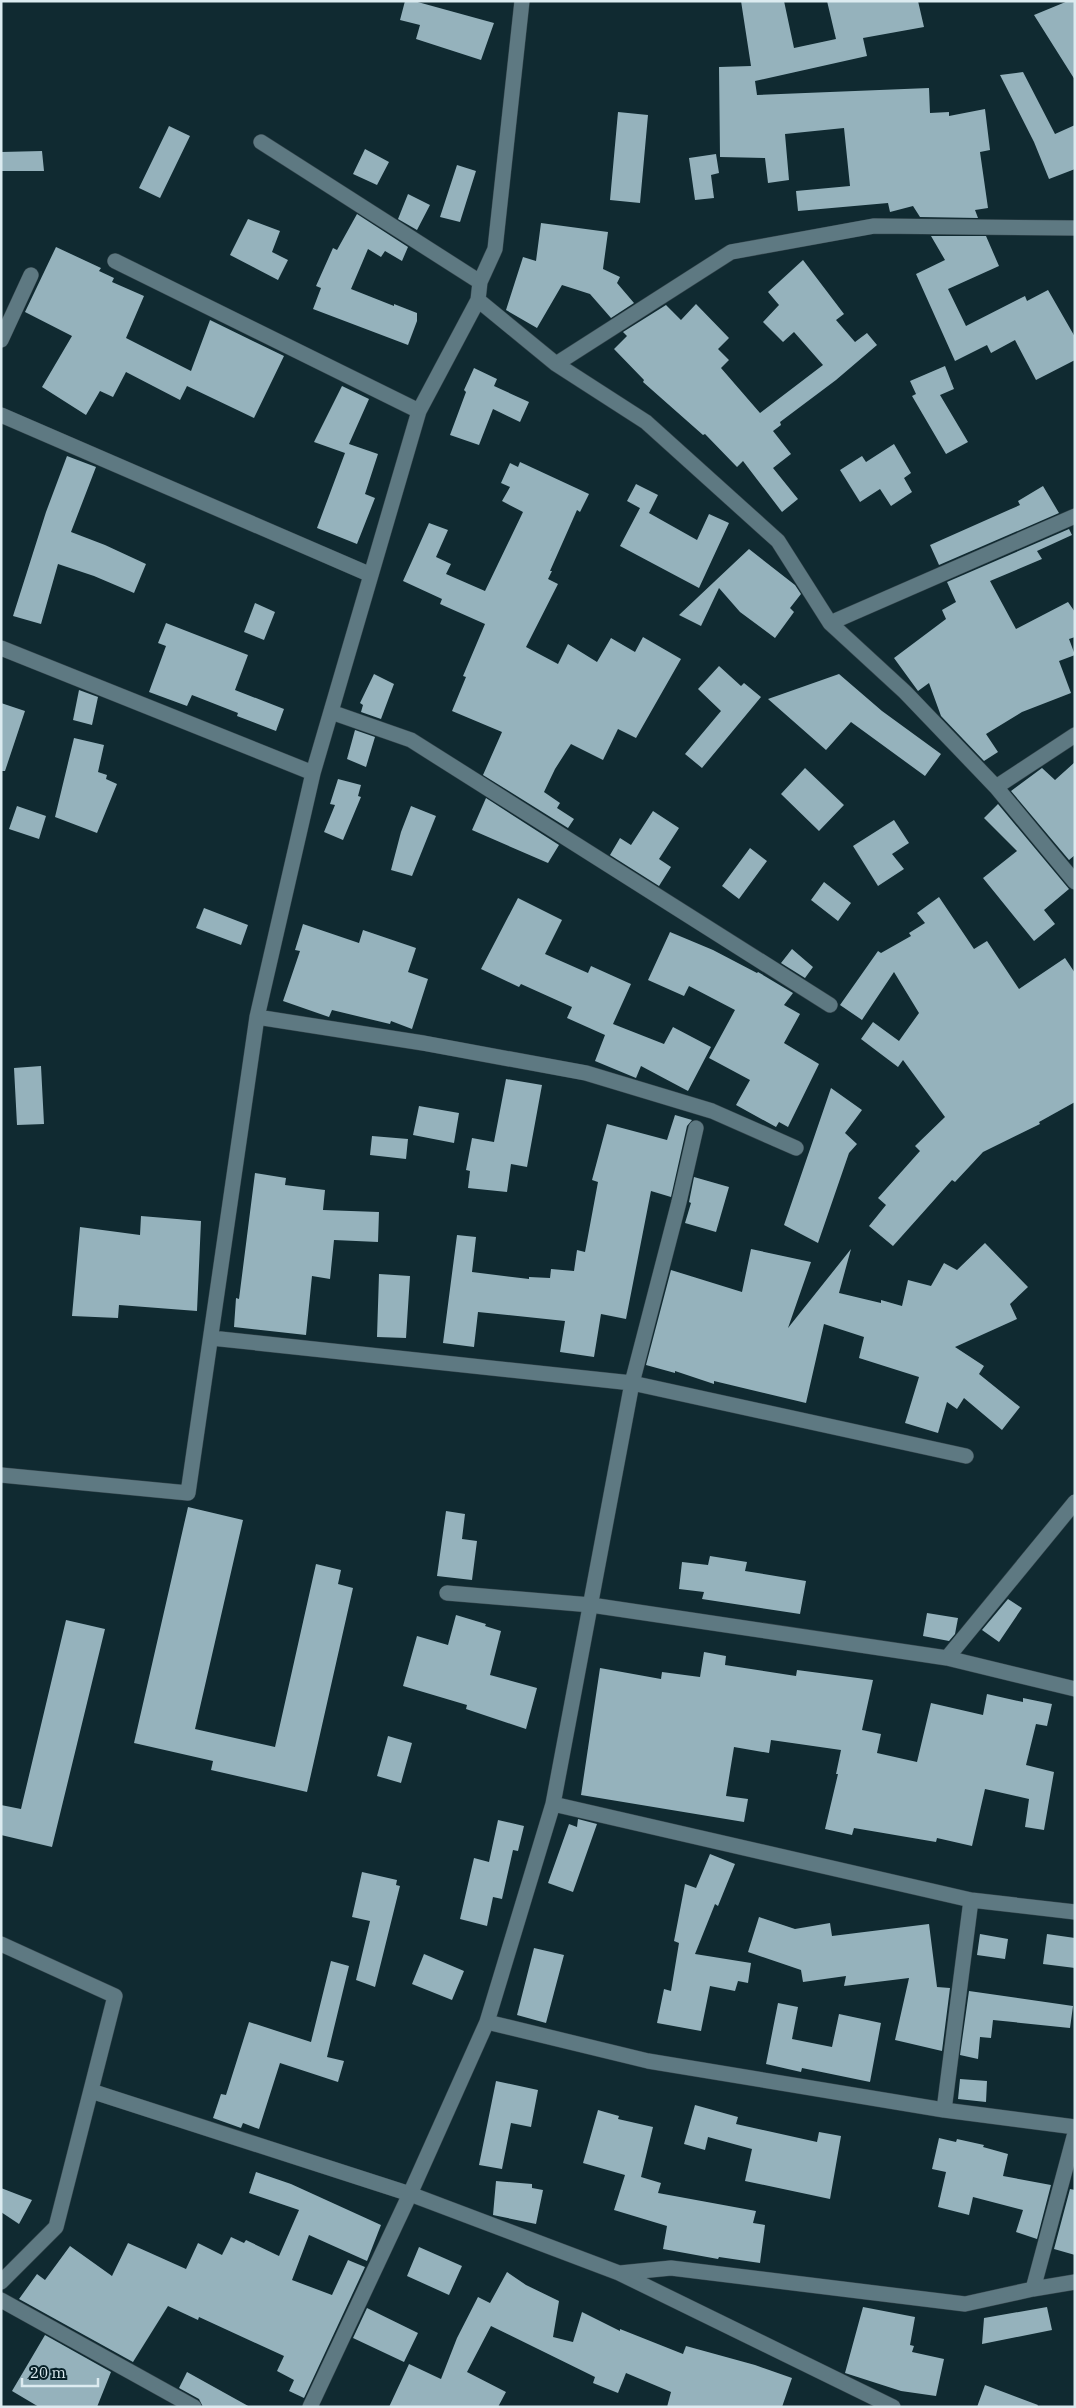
<svg xmlns="http://www.w3.org/2000/svg" width="1076" height="2408" viewBox="0 0 1076 2408" font-family="'IBM Plex Serif',serif">
	<style>
		.building { fill: #95b2bc }
		.lines { fill: none; stroke-linecap: round; stroke-linejoin: round }
		.street-casing { stroke: #35464d; stroke-width: 16 }
		.street { stroke: #5e7982; stroke-width: 15 }
	</style>
	<rect width="100%" height="100%" fill="#102a31"/>
	<path class="building" d="M405,1H414L494,23L481,60L416,39L420,25L400,20Z
		M741,1H784L794,48L836,39L827,1H918L924,27L863,38L867,56L755,81L757,95L929,88L930,113L949,112V116L985,109L990,150L980,152L988,208L975,210L978,218L920,217L913,206L890,212L888,203L798,211L796,191L850,186L844,128L785,134L789,180L768,183L765,158L720,157L719,67L751,66Z
		M1068,1H1075V80L1034,15Z
		M1023,72L1055,134L1075,125V169L1049,179L1034,142L1000,75Z
		M618,112L648,115L640,203L610,200Z
		M169,126L190,136L160,198L139,188Z
		M365,149L389,162L377,185L353,174Z
		M42,151L44,171H1V152Z
		M716,154L719,173L711,175L714,198L695,200L689,158Z
		M457,165L476,171L460,222L440,217Z
		M408,194L430,205L417,230L398,219Z
		M357,214L408,247L402,261L385,251L381,257L368,249L351,289L394,306V304L417,313V321L408,345L313,309L321,288L316,286L333,248L337,250Z
		M248,219L280,231L272,252L288,260L278,280L230,255Z
		M541,223L608,232L603,269L620,277L617,283L634,303L611,318L590,294L562,285L537,328L506,310L523,257L536,261Z
		M931,236H986L999,266L948,289L966,326L1025,296L1027,301L1048,290L1075,337V360L1036,380L1015,340L991,353L987,345L955,361L916,274L945,260Z
		M56,247L101,268L99,271L114,278L112,282L144,296L126,338L191,371L210,320L284,356L254,418L187,386L180,400L126,372L113,397L100,391L86,415L42,387L72,336L25,312Z
		M803,260L844,314L836,320L855,342L867,333L877,345L836,380L780,422L781,425L773,431L791,454L773,468L798,499L782,512L743,461L737,467L705,434L703,435L643,382L644,380L614,349L627,336L623,332L666,305L681,320L696,304L729,338L718,349L729,360L721,368L760,413L823,365L794,332L783,342L763,322L779,305L768,292Z
		M945,366L954,389L940,395L968,442L946,454L912,396L916,394L910,381Z
		M474,368L497,379L494,386L529,402L520,422L493,409L479,445L450,435L466,392L464,390Z
		M342,386L369,399L349,444L378,454L365,494L375,498L357,544L317,528L345,453L314,442Z
		M894,444L911,473L904,478L912,492L891,506L880,489L860,502L840,470L862,456L866,462Z
		M67,456L96,467L71,532L105,545L146,564L134,593L94,576L58,564L41,624L13,616L46,512Z
		M520,462L589,494L580,512L577,510L550,571H552L548,579L558,584L526,647L558,664L568,644L597,662L611,638L635,652L643,637L681,659L636,738L618,729L603,760L571,744L555,769L544,792L560,803L557,808L574,819L568,828L483,775L502,732L452,711L466,677L463,676L485,624L440,604L442,599L403,581L429,523L448,530L436,557L451,564L446,574L485,591L523,512L502,501L510,487L501,483L510,463L518,467Z
		M636,484L658,495L649,513L627,501Z
		M1043,486L1059,513L939,565L930,545L1020,505L1018,501Z
		M640,508L697,540L709,514L729,523L699,588L620,546Z
		M1069,529L1072,535L1037,551L1042,559L990,581L1016,629L1068,602L1075,612V637L1069,639L1075,655L1059,661L1071,693L1022,712L986,734L998,752L984,761L941,716L929,683L918,691L894,658L946,619L942,610L956,602L947,582Z
		M749,549L795,585L801,594L790,608L794,612L775,638L740,612L719,588L701,626L679,615Z
		M255,603L275,612L264,640L244,632Z
		M166,623L248,655L235,690L284,709L276,731L237,716L238,713L192,695L187,706L149,692L166,646L158,643Z
		M719,666L741,686L744,683L761,697L702,768L685,754L721,711L698,689Z
		M374,674L394,684L381,719L361,712L363,705L360,703Z
		M839,674L882,711L941,754L925,776L851,722L826,750L768,699Z
		M79,690L98,697L92,725L73,720Z
		M1,703L25,711L5,771H1Z
		M355,730L375,737L366,767L347,759Z
		M74,738L104,745L98,772L107,775L106,779L117,784L97,833L55,817Z
		M1075,762V855L1069,860L1011,791L1042,768L1055,780Z
		M805,768L844,805L819,831L781,794Z
		M338,779L361,785L358,796L361,797L343,840L324,832L335,805L330,804Z
		M486,798L559,845L548,863L472,830Z
		M998,804L1069,889L1044,910L1055,924L1034,941L983,878L1017,851L984,818Z
		M17,806L46,816L39,839L9,829Z
		M411,806L436,816L412,876L391,870L401,832Z
		M653,811L679,828L659,859L671,867L659,886L610,855L620,838L631,845Z
		M894,820L909,843L892,854L904,869L878,886L853,846Z
		M750,848L767,861L739,899L722,886Z
		M824,882L851,903L838,921L811,900Z
		M939,897L974,949L987,941L1019,989L1065,958L1075,973V1102L1039,1122L1040,1124L983,1152L955,1182L952,1180L893,1246L869,1226L886,1205L878,1198L920,1151L915,1146L945,1117L903,1060L898,1067L861,1039L873,1022L899,1041L919,1013L894,972L862,1020L840,1005L878,951L881,953L911,936L909,933L925,923L917,913Z
		M518,898L562,920L545,954L588,973L591,966L631,984L613,1024L664,1044L673,1027L711,1047L688,1091L641,1066L636,1078L595,1061L605,1035L567,1018L572,1007L521,984L519,987L481,969Z
		M204,908L248,925L241,945L196,928Z
		M303,924L359,943L363,930L416,948L408,972L428,979L412,1029L391,1021L390,1024L332,1010L329,1017L283,1001L300,951L295,950Z
		M670,932L713,950L757,973L758,972L793,993L784,1005L800,1014L784,1043L819,1064L788,1127L779,1122L776,1127L736,1105L750,1080L709,1058L735,1010L689,986L684,996L648,980Z
		M792,949L813,967L805,978L781,963Z
		M41,1066L44,1124L17,1125L14,1068Z
		M506,1079L542,1085L527,1167L511,1164L507,1192L468,1188L470,1171L466,1170L472,1138L494,1142Z
		M831,1088L862,1110L845,1133L857,1144L849,1153L818,1243L784,1225Z
		M419,1106L459,1113L454,1143L413,1135Z
		M675,1115L692,1120L687,1126L671,1197L651,1191L626,1319L601,1314L594,1357L560,1352L565,1321L478,1312L474,1347L443,1343L457,1235L476,1237L472,1272L529,1279V1277L550,1278L551,1269L574,1271L577,1250L585,1252L598,1182L592,1180L607,1124L667,1140Z
		M372,1136L408,1139L406,1159L370,1155Z
		M255,1173L286,1178L285,1185L325,1190L323,1210L379,1212L378,1242L334,1240L330,1279L312,1276L306,1335L234,1327L236,1298L239,1299Z
		M694,1177L729,1187L716,1232L685,1223L691,1203L689,1202Z
		M141,1216L201,1221L197,1311L119,1305L118,1318L72,1316L80,1227L140,1235Z
		M985,1243L1028,1287L1010,1304L1017,1319L955,1347L984,1366L979,1374L1020,1407L1002,1430L964,1398L957,1409L947,1402L938,1433L905,1423L919,1377L859,1358L864,1337L824,1324L806,1403L714,1381V1384L675,1371V1373L646,1365L671,1270L742,1292L751,1249L811,1262L788,1328L851,1249L839,1293L881,1303V1300L902,1306L908,1280L931,1286L944,1263L957,1270Z
		M379,1274L410,1276L406,1338L377,1337Z
		M188,1507L243,1520L195,1729L275,1747L316,1564L341,1570L338,1584L353,1588L307,1792L211,1770L213,1761L134,1743Z
		M446,1511L465,1514L462,1539L477,1541L472,1580L437,1576Z
		M710,1556L747,1562L745,1571L806,1581L800,1614L702,1599L704,1592L679,1589L682,1562L708,1565Z
		M1008,1599L1022,1608L999,1642L982,1630Z
		M927,1613L958,1618L955,1634L949,1641L923,1636Z
		M456,1615L486,1624L485,1626L501,1631L490,1675L537,1688L526,1729L466,1709L467,1705L403,1686L417,1636L448,1645Z
		M66,1620L105,1629L52,1847L1,1835V1805L21,1809Z
		M704,1652L726,1656L725,1665L796,1676L797,1670L873,1680L862,1730L881,1734L877,1753L917,1762L931,1703L983,1715L987,1694L1023,1702V1698L1052,1704L1047,1726L1036,1724L1026,1765L1054,1772L1044,1830L1025,1827L1029,1799L985,1789L972,1846L937,1838L936,1842L854,1828L852,1835L825,1829L838,1774H836L841,1750L771,1740L769,1753L734,1747L726,1796L748,1799L744,1822L581,1795L600,1668L661,1679L662,1672L700,1677Z
		M388,1736L412,1743L401,1783L377,1776Z
		M578,1819L597,1824L573,1892L548,1883L569,1824L577,1827Z
		M498,1820L524,1826L518,1851L513,1850L502,1899L493,1897L487,1926L460,1919L474,1858L489,1862Z
		M710,1854L735,1864L718,1906L715,1904L695,1954L751,1963L748,1983L738,1981L735,1991L710,1986L701,2031L657,2023L664,1989L671,1991L679,1943L674,1941L675,1936L685,1884L696,1888Z
		M362,1872L397,1880L396,1885L400,1886L375,1987L356,1980L370,1921L352,1917Z
		M759,1917L795,1929L830,1923L832,1936L929,1924L937,1987L950,1988L942,2051L895,2040L909,1978L844,1986L846,1976L803,1982L801,1970L748,1952Z
		M980,1934L1008,1939L1005,1959L977,1955Z
		M1047,1934L1075,1938V1968L1043,1964Z
		M534,1948L564,1955L546,2023L517,2015Z
		M424,1954L464,1971L452,2000L412,1984Z
		M331,1961L349,1966L327,2057L344,2061L338,2082L280,2063L259,2129L243,2123L241,2128L213,2118L221,2094L226,2095L249,2022L311,2042Z
		M969,1991L1073,2006L1070,2028L993,2020L991,2038L980,2037L978,2059L960,2055Z
		M778,2003L798,2007L792,2039L832,2047L839,2014L881,2023L870,2082L802,2068L801,2072L766,2064Z
		M960,2079L987,2081L986,2102L958,2099Z
		M496,2081L538,2090L531,2127L511,2123L502,2169L479,2165Z
		M695,2105L738,2117L736,2124L817,2142L819,2132L841,2136L830,2199L745,2181L752,2149L708,2137L705,2150L684,2144Z
		M598,2110L619,2116L618,2119L653,2127L641,2177L661,2183L658,2193L756,2211L753,2223L765,2225L760,2263L719,2257L718,2259L663,2249L667,2226L614,2210L625,2175L583,2163Z
		M939,2138L956,2142L957,2139L984,2145L983,2147L1008,2154L1003,2176L1051,2185L1037,2239L1016,2232L1023,2210L973,2197L969,2215L938,2207L946,2172L932,2169Z
		M256,2172L291,2184L381,2225L367,2261L309,2235L292,2280L332,2295L348,2260L365,2267L304,2398L289,2391L294,2380L277,2371L284,2356L199,2317L198,2320L168,2306L133,2362L19,2299L37,2274L45,2280L70,2246L112,2276L128,2243L186,2269L198,2243L222,2255L231,2237L244,2243L246,2240L279,2256L299,2210L249,2193Z
		M496,2181L532,2184V2188L543,2190L536,2224L493,2215Z
		M1,2188L32,2200L19,2224L1,2212Z
		M1070,2189L1075,2190V2255L1054,2249Z
		M419,2247L462,2266L449,2295L407,2276Z
		M507,2272L526,2285L559,2301L553,2337L573,2342L582,2312L620,2331V2329L683,2354L686,2346L755,2365L792,2378L782,2407H667L671,2392L626,2373L618,2393L593,2383L595,2377L491,2326L467,2372L506,2392L498,2407H389L409,2364L441,2379L457,2338L478,2297L490,2303Z
		M863,2307L915,2317L910,2345L914,2346L912,2352L944,2359L936,2396L901,2391L845,2373Z
		M1047,2307L1052,2330L982,2344L984,2318Z
		M367,2308L418,2333L404,2362L353,2338Z
		M45,2335L111,2372L97,2407H39L12,2391Z
		M187,2372L250,2407H203L199,2399L179,2388Z
		M985,2385L1038,2405L1037,2407H977Z"/>
	<g class="lines">
		<g class="street-casing">
			<path id="street" d="M261,142L480,282
				M115,261L419,411
				M478,300L556,364L646,422L778,541L830,623L905,692L996,787L1075,882
				M1,340L31,275
				M556,364L731,252L874,226L1075,228
				M1,415L371,575
				M830,623L1075,516
				M1,648L313,773
				M331,712L411,740L830,1005
				M996,787L1075,735
				M257,1017L423,1043L586,1073L712,1111L796,1148
				M211,1338L632,1383L966,1456
				M1,1475L188,1493L257,1017L313,773L419,411L478,300L480,282L495,249L522,1
				M447,1593L591,1605L947,1658L1075,1689
				M947,1658L1075,1502
				M553,1804L971,1900L1075,1912
				M1,1944L115,1996L56,2227L1,2282
				M487,2022L648,2061L944,2110L1075,2127
				M91,2091L410,2194L619,2273L893,2407
				M944,2110L971,1900
				M620,2273L671,2268L965,2304L1033,2289L1075,2282
				M1033,2289L1075,2133
				M1,2300L194,2407
				M310,2407L410,2194L487,2022L553,1804L632,1383L679,1202L696,1128"/>
		</g>
		<use href="#street" class="street"/>
	</g>
	<rect width="1076" height="2408" fill="none" stroke="#dcebf0" stroke-width="5"/>
	<path d="M22 2378v8h76v-8" fill="none" stroke="#dcebf0" stroke-width="2.5"/>
	<text x="30" y="2378" font-size="15" fill="#dcebf0" stroke="#062027" stroke-width="4" paint-order="stroke">20 m</text>
</svg>
